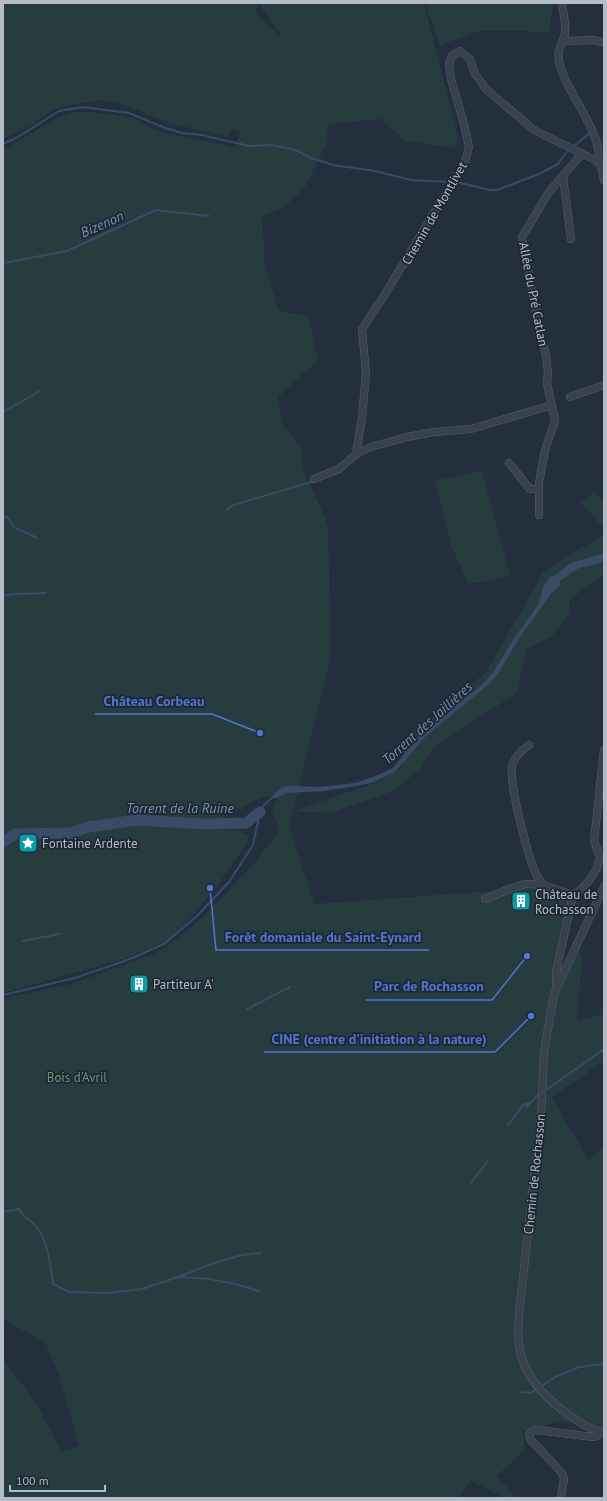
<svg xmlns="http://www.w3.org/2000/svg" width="607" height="1501" viewBox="0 0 607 1501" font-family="'PT Sans',sans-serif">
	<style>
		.green { fill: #263c3f }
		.water { fill: #394c67 }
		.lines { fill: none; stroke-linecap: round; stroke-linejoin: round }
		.stream { stroke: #394c67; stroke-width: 2 }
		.river { stroke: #394c67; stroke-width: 11 }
		.minor-casing { stroke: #565f6c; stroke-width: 8 }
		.minor { stroke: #38414e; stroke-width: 7 }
		.labels { text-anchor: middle; stroke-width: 3.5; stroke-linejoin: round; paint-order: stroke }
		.street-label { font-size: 13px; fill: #b4bcc9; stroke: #1d2633 }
		.poi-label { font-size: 13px; fill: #b4bcc9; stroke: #1d2633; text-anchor: start }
		.park-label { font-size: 13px; fill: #6b9a76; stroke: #1d2633 }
		.water-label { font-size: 14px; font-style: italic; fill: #7c92b1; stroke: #1d2633 }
		.leader { fill: none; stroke: #5274d3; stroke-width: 1.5 }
		.callout-dot { fill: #5274d3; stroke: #1d2633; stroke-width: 1.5 }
		.callout-label { font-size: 14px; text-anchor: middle; font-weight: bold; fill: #5274d3; stroke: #1d2633; stroke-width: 3.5; stroke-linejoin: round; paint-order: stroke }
	</style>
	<rect width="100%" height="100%" fill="#242f3e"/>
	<path class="green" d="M3,3H258L255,12L283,39L259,3H424L459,141L453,148L405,141L381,119L328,124L327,142L305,187L283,208L262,216L265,267L279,311L308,316L318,360L278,397L282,424L301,448L303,469L328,525L331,655L293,811L381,781L402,767L401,741L422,726L486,672L544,571L571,554L604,535V574L569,600L570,613L551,637L527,649L516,694L434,746L421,769L390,792L330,813L293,811L289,827L314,904L506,890L522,885L573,895L556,988L577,946L582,958L577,1021L604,1014V1061L552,1097L588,1160L604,1148V1430L561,1421L523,1431L525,1449L497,1476L516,1498H505L470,1480L459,1498H3V1360L35,1401L61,1451L79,1446L59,1375L46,1344L3,1318V998L71,984L151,955L168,946L203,917L255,863L278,832L277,822L272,810L276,802L277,798L264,796L218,820L201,821L214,829L240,831L249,835L247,843L215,889L197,910L186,923L168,940L158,945L120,960L3,993V150L57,118L75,112H91L132,117L153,129L169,134L221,144L232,148L237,144L240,132L232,128L228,137L169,123L127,106L103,100L69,105L51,111L34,124L3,139Z
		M425,3H556L553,4L549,32L483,30L440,45Z
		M482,471L510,576L469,584L452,548L435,481Z
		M594,492L604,503V528L581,503Z"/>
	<path class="water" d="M604,553V560C595,566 586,565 577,569C571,573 565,578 559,582L561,585L553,591L518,640L498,674L488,685L426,736L395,772L372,783L350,787L325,791L286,793L277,798L271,797L282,787L290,786L319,787L355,783L378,775L393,768L421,734L440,717L483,684L494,671L513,640L538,605L540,600L543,586L550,577L554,576L571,563Z"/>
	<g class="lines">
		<path class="stream" d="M3,144L18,137L59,111L83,107L129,113L165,128L182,133L202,135L249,146L271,145L296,150L311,158L333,165L375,171L411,180L449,182
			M574,146L591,132
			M456,182L490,190H497L539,174L558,164L568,150
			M3,263L67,251L156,210L209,216
			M3,412L40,391
			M226,510L234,505L314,481
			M3,515L8,518L14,527L37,538
			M3,596L13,594L46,593
			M3,836L8,838
			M23,941L59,934
			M3,995L75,978L130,959L164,944L197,916L229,882L253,845L260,812L264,805L274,796
			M247,1009L290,987
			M546,1090L604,1049
			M526,1107L540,1093
			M508,1125L523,1105L531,1102
			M470,1184L488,1161
			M3,1212L19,1209C23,1218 33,1221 38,1229C49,1245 50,1265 53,1284L69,1292L109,1293L142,1289L178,1277L214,1263L242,1255L261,1253
			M179,1277L209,1279L235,1284L259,1291
			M542,1386L555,1377L579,1367L604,1364
			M519,1392L531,1393L535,1390"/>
		<path class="river" d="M3,842L15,834L71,833L88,827L137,820L204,824L246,823L260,812"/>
		<g class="minor-casing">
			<path id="minor" d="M562,3C563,12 566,22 565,31C565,40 560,44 559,51C557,59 561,69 564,77C572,96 606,143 597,161
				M564,41L595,40L604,43
				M563,176L571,239
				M570,397L604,385
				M356,454L362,418L366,373L362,329L385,294L465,162L469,147L464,124L451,79L449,64L452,56L460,51L470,59L475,74L486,89L534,130L597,161L601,166L604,180
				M509,463L530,489H539
				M314,479L339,469L356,454L371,447L407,437L434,432L471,429L552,405
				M539,515V483L545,450L555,421L547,383L548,373L546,355L540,334L522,237L549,192L578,158L583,154
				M529,745C522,750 514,757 512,766C509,785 528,856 536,874C538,879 542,883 545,887
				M604,887L556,989L553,1000L544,1052L541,1116L520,1304C519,1317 517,1331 519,1344C522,1374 543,1396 566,1413C578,1421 590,1430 604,1433
				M485,899C497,895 515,885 527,884C542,883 559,891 573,895
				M556,988V972L573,895L579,891L589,881L597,868L600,857L594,841L604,750
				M561,1498L564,1479L562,1473L531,1440L529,1434L532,1431L537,1430L593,1437L597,1436L600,1432"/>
		</g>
		<use href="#minor" class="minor"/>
	</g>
	<defs>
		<g id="sight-square" transform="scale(1)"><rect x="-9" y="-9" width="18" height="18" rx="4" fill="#0f9aa8" stroke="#1d2633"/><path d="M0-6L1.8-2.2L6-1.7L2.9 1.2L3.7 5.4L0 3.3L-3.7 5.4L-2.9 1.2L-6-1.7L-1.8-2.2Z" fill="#fff"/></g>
		<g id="building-square" transform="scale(1)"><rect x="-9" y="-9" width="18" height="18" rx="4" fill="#0f9aa8" stroke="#1d2633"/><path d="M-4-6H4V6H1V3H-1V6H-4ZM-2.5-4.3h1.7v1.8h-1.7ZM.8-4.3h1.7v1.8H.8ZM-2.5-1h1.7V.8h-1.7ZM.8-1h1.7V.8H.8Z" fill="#fff"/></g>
	</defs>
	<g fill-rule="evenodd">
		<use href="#sight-square" x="28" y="843"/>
		<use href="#building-square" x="521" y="901"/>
		<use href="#building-square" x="139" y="984"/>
	</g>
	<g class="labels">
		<g class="street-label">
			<text transform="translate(434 213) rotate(-60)" y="5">Chemin de Montlivet</text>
			<text transform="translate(534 294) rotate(79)" y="5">Allée du Pré Catlan</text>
			<text transform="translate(534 1174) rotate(-84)" y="5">Chemin de Rochasson</text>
		</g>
		<g class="poi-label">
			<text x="42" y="848">Fontaine Ardente</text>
			<text x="535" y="899">Château de<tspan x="535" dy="15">Rochasson</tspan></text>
			<text x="153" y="989">Partiteur A'</text>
		</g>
		<g class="park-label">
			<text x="77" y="1082">Bois d'Avril</text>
		</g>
		<g class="water-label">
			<text transform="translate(102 224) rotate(-24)" y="5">Bizenon</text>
			<text transform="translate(427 723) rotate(-42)" y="5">Torrent des Jaillières</text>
			<text x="180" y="813">Torrent de la Ruine</text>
		</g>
	</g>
	<path class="leader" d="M260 733L212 714H95M210 888L216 950H429M527 956L492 1000H366M531 1016L495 1052H264"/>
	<g class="callout-dot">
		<circle cx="260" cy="733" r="4"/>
		<circle cx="210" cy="888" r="4"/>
		<circle cx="527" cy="956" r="4"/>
		<circle cx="531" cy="1016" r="4"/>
	</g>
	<g class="callout-label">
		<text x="154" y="706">Château Corbeau</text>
		<text x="323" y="942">Forêt domaniale du Saint-Eynard</text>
		<text x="429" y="991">Parc de Rochasson</text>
		<text x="379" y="1044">CINE (centre d'initiation à la nature)</text>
	</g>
	<rect width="607" height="1501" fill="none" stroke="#b4bcc9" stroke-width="8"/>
	<path d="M10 1485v6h95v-6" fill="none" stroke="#b4bcc9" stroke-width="2"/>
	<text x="16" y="1485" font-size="12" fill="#b4bcc9" stroke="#1d2633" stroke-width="3" paint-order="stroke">100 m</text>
</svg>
